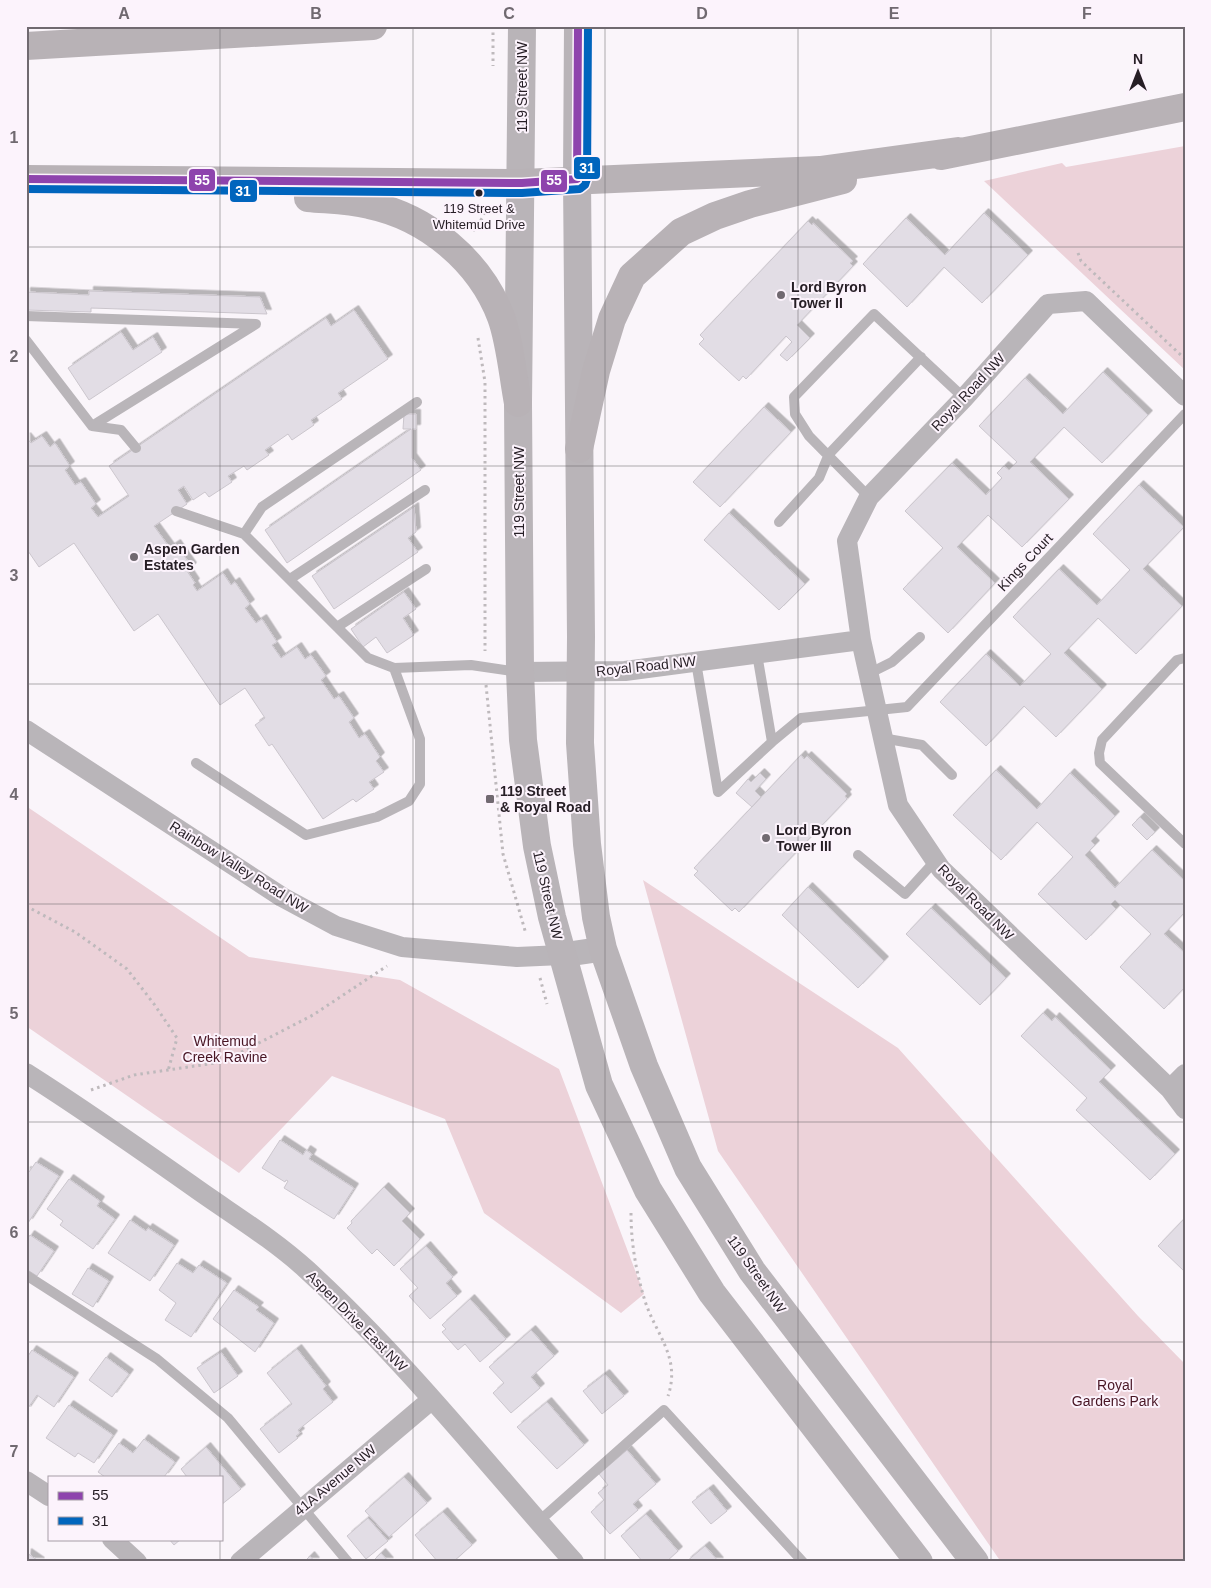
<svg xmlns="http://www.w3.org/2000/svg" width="1211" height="1588" viewBox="0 0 1211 1588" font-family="Arial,sans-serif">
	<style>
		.green { fill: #ecd2d9 }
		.building { fill: #e2dde5; stroke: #cbc6cd; filter: url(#shadow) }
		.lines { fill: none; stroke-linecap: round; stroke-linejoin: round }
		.path { stroke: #beb9bc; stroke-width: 3; stroke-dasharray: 2.5 4; stroke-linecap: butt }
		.service { stroke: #b9b5b9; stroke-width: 10 }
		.minor { stroke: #b9b5b9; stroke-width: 20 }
		.tertiary { stroke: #b9b5b9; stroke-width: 25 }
		.secondary { stroke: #b9b4b8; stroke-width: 28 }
		.motorway { stroke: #b8b2b6; stroke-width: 28 }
		.bus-1-casing { stroke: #fcf3fc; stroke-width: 11 }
		.bus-2-casing { stroke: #fcf3fc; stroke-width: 11 }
		.bus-1 { stroke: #8e44ad; stroke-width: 8 }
		.bus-2 { stroke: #0065bd; stroke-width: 8 }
		.grid { fill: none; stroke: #706970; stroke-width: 1; stroke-opacity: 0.55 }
		.bus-dot { fill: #261e25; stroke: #fcf3fc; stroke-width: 2 }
		.poi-dot { fill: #706970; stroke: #fcf3fc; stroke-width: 2 }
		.labels { text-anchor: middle; stroke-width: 4; stroke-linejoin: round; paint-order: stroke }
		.bus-label { font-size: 13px; fill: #261e25; stroke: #fcf3fc }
		.street-label { font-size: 14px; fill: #261e25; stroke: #fcf3fc }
		.poi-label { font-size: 14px; font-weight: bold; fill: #261e25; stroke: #fcf3fc; text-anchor: start }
		.park-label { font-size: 14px; fill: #481524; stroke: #fcf3fc }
		.line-badge { stroke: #fcf3fc; stroke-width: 2 }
		.badge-label { font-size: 14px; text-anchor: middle; font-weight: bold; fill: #fff }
		.neatline { fill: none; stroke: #706970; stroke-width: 2 }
		.grid-label { font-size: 16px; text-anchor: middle; font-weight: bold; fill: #706970 }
	</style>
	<defs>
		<filter id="shadow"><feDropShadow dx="4.5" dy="-4.5" stdDeviation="0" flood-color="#0004"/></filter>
	</defs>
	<rect width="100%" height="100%" fill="#faf5fa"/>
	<path class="green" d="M1185,146V370L984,181L1062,163L1066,167Z
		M26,806L249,957L400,980L559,1069L644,1294L621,1313L484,1213L445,1119L332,1076L239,1173L26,1026Z
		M643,880L898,1048L1138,1316L1185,1364V1562H1001L718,1151Z"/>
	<path class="building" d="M984,213L1028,255L982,303L944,267L907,307L863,264L906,218L945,255Z
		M808,221L812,225L813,223L853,261L850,263L853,266L797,325L810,338L787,361L780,355L792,342L786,336L746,379L743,376L739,381L699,344L704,339L700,335Z
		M89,291L260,297L267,314L91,308V312L26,310V292L89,295Z
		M354,310L388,359L338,393L342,399L311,420L314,425L292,440L288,434L265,450L269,455L247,470L244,466L228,476L232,482L209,497L205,492L193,500L184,486L178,490L187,504L154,526L170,548L176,544L192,567L187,571L195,583L193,585L197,591L223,573L231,585L235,582L250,604L245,608L256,623L262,619L277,642L272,645L281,658L297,647L305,659L311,655L326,676L321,680L334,699L339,696L354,718L349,722L359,738L365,734L380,757L376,761L384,772L369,782L374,789L356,802L353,799L323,819L272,744L269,746L255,725L265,718L245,688L220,705L158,614L134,631L74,543L39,567L26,548V437L31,443L42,436L50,447L55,443L70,466L65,470L75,485L81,482L96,504L91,508L98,517L129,496L109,466L326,318L331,326Z
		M121,332L133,350L153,337L162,352L89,400L68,368Z
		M1103,372L1148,415L1102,463L1064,427L1030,462L1069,499L1022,547L988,515L957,547L995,583L948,633L903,589L943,548L905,511L952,463L986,495L1002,478L997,473L1004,466L1009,470L1017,462L979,426L1025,378L1063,414Z
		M764,407L791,432L720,507L693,482Z
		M404,414H416V429H412V458L421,470L287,563L265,530L411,429H403Z
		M1139,485L1184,527L1143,569L1182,606L1136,654L1098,618L1064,653L1102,689L1056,737L1024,706L986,746L940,702L986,654L1020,686L1051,654L1013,617L1059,569L1097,605L1130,570L1093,534Z
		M414,507L416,532L408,538L418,552L334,609L312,576Z
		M729,513L805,584L779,610L704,540Z
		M404,592L416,609L403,618L414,635L387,653L376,637L363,647L351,629Z
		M801,755L804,759L807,756L847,794L845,796L847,799L739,912L735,908L732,911L694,875L698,871L694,868Z
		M996,770L1037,809L1070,773L1115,816L1091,841L1095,845L1085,855L1115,888L1152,850L1185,881V912L1164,934L1185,953V987L1164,1009L1120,967L1151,934L1115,900L1111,904L1116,909L1086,940L1038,894L1073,857L1037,822L1001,860L953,815Z
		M760,773L766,779L755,791L761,797L752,807L736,793L748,779L751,782Z
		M1140,817L1155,832L1147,840L1132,825Z
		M808,887L884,961L858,988L782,915Z
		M931,908L1006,978L980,1005L906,934Z
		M1043,1013L1052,1021L1055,1017L1111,1070L1099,1082L1175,1154L1150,1180L1076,1110L1087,1098L1021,1036Z
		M280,1140L303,1155L306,1150L312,1154L309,1159L354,1188L334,1219L284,1188L288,1181L286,1180L285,1182L262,1168Z
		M36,1162L59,1176L28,1223L26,1222V1171L29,1172Z
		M69,1179L100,1201L97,1206L115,1219L93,1249L60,1225L63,1221L47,1209Z
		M384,1187L410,1213L402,1221L420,1239L394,1266L377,1249L372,1254L347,1228L352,1223L351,1221Z
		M1184,1219L1185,1220V1272L1158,1246Z
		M130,1220L146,1231L148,1228L174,1245L150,1281L108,1253Z
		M30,1235L54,1251L37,1276L26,1269V1241Z
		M426,1246L453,1277L446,1283L457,1296L430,1319L409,1296L418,1288L400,1269Z
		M177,1263L193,1273L199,1265L227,1283L191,1337L165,1320L176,1303L159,1290Z
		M88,1268L109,1281L93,1307L72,1294Z
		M234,1290L259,1307L256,1310L274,1323L255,1352L213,1319Z
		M470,1299L506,1339L480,1362L465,1344L458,1350L442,1332L446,1329L442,1325Z
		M531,1330L554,1356L531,1377L540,1388L511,1413L493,1393L504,1383L489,1367Z
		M297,1349L326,1386L323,1389L333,1402L298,1430L300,1433L296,1436L298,1438L279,1453L260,1429L292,1404L267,1373Z
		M32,1350L74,1377L54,1407L37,1395L26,1411V1359Z
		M221,1352L238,1376L214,1393L197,1368Z
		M106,1357L129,1374L112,1397L89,1380Z
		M605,1374L624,1396L602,1414L583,1391Z
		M547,1402L584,1445L557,1469L517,1427Z
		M69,1405L113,1435L94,1463L78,1453L75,1457L46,1438Z
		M144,1439L175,1462L164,1477H105L98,1472L119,1443L133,1453Z
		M206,1447L241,1489L221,1505V1477H187L181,1469Z
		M627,1450L656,1484L633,1504L638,1510L610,1534L591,1512L604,1500L598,1493L608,1485L599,1474Z
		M404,1477L427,1503L389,1537L365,1511Z
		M709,1489L727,1511L711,1524L692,1502Z
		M443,1512L472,1545L453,1562H438L415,1535Z
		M646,1514L678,1551L666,1562H643L621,1536Z
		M368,1518L388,1541L366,1559L347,1536Z
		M169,1539H181L174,1545Z
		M705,1546L719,1562H686Z
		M27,1553L40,1562H26Z
		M381,1553L389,1562H372Z
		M310,1556L315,1562H304Z"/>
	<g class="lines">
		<path class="path" d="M493,26V66
			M473,231L483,217L486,208
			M1078,253L1081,261L1185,359
			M478,338L485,382V651
			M486,685L503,854L526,934
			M26,906L75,932L127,969L154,1004L177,1038L168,1071
			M540,978L547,1004
			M91,1090L134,1075L222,1062L313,1015L387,966
			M631,1213C631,1243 636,1272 645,1301C656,1335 681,1357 668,1396"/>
		<path class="service" d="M26,316L256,324L92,426
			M26,340L92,426L121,430L136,448
			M417,402L262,507L244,534L368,658L394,668L471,665L519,672
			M869,497L809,436L795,414L794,397L874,314L964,398
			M176,511L244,534
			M779,522L819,478L829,454L921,357
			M290,579L425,490
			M337,627L426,569
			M1185,658L1177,660L1102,740L1099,753L1100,763L1185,844
			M696,662L718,792L772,742L757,654
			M868,674L892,662L920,637
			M882,738L922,745L952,775
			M772,742L801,718L907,707L1185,414
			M196,763L306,835L377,817L409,801L420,784V739L394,668
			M858,855L905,894L935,861
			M26,1275L157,1359L228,1418L348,1562
			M538,1522L664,1410L803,1562"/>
		<path class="minor" d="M1185,396L1086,301L1048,304L964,398L869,497L847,541L861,640L898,805L941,869L1170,1089L1185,1109
			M520,672L625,671L861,640
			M26,730L282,897L336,926L402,947L517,957L562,955
			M26,1073C83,1109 137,1147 191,1185C230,1213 272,1238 307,1270C404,1359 487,1464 574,1562
			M1170,1089L1185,1074
			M26,1481L49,1496
			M112,1539L137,1562
			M240,1562L431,1400"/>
		<path class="tertiary" d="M562,955L603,949"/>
		<path class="secondary" d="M522,26L518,403L520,672L523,740L537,846L552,917L599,1085L648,1190L712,1293L919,1562
			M578,26L577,179L581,637L580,743L587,844L596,917L603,949L644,1066L688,1168L752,1271L975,1562"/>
		<path class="motorway" d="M26,46L373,26
			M941,156L1185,107
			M26,179L522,183L820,170L958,151
			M308,198C329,200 349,200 369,205C427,217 480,261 501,317C510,341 513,377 518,403
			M579,449L596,371L612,319L632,276L681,232L715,216L750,204L843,180"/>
		<g class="bus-1-casing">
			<path id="bus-1" d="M26,179L522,183L577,179L578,26"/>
		</g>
		<g class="bus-2-casing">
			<path id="bus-2" d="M26,189L522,193L580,189L585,185L587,179L588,26"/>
		</g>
		<use href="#bus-1" class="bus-1"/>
		<use href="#bus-2" class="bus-2"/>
	</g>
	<path class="grid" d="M220,26V1477M413,26V1562M605,26V1562M798,26V1562M991,26V1562M26,247H1185M26,466H1185M26,684H1185M26,904H1185M26,1122H1185M26,1342H1185M220,1539V1562"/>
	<circle class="bus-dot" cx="479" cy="193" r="4.5"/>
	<g class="poi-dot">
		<circle cx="781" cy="295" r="5"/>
		<circle cx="134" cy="557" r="5"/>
		<rect x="485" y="794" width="10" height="10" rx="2.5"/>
		<circle cx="766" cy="838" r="5"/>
	</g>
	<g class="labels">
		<g class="bus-label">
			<text x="479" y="213">119 Street &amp;<tspan x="479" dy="16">Whitemud Drive</tspan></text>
		</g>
		<g class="street-label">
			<text transform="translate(522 87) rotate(-90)" y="5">119 Street NW</text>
			<text transform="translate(968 392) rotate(-47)" y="5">Royal Road NW</text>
			<text transform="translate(519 492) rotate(-90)" y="5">119 Street NW</text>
			<text transform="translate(1025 562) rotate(-47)" y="5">Kings Court</text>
			<text transform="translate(646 666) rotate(-6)" y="5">Royal Road NW</text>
			<text transform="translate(239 867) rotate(32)" y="5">Rainbow Valley Road NW</text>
			<text transform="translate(548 895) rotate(77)" y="5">119 Street NW</text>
			<text transform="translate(976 902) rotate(45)" y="5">Royal Road NW</text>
			<text transform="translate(757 1274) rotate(55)" y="5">119 Street NW</text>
			<text transform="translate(357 1321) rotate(45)" y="5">Aspen Drive East NW</text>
			<text transform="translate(335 1480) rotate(-40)" y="5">41A Avenue NW</text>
		</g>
		<g class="poi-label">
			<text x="791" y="292">Lord Byron<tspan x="791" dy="16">Tower II</tspan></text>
			<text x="144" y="554">Aspen Garden<tspan x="144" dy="16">Estates</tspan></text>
			<text x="500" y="796">119 Street<tspan x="500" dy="16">&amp; Royal Road</tspan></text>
			<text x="776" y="835">Lord Byron<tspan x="776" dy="16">Tower III</tspan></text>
		</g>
		<g class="park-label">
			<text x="225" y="1046">Whitemud<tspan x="225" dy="16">Creek Ravine</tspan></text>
			<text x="1115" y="1390">Royal<tspan x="1115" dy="16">Gardens Park</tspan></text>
		</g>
	</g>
	<g class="line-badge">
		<rect x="573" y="156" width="28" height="24" rx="5" fill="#0065bd"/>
		<rect x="188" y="168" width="28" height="24" rx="5" fill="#8e44ad"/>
		<rect x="540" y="169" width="28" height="24" rx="5" fill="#8e44ad"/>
		<rect x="229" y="179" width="29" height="24" rx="5" fill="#0065bd"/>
	</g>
	<g class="badge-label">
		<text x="587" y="173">31</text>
		<text x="202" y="185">55</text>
		<text x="554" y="185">55</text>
		<text x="243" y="196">31</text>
	</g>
	<rect width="1211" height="1588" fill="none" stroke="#fcf3fc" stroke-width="55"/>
	<rect x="48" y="1476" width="175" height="65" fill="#fcf3fc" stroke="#a69ea6"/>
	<rect x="58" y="1492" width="25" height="8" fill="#8e44ad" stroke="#a69ea6"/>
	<text x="92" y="1500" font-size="15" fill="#261e25">55</text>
	<rect x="58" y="1517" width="25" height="8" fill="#0065bd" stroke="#a69ea6"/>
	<text x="92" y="1526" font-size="15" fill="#261e25">31</text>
	<g transform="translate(1138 72)" stroke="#fcf3fc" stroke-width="4" paint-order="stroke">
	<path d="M0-4L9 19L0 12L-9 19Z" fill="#261e25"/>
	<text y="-8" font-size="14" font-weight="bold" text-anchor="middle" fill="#261e25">N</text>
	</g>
	<rect x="28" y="28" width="1156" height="1532" class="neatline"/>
	<g class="grid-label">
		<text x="124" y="19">A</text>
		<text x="316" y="19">B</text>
		<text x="509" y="19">C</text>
		<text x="702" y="19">D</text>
		<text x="894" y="19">E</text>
		<text x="1087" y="19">F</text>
		<text x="14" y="143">1</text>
		<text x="14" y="362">2</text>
		<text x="14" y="581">3</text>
		<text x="14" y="800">4</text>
		<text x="14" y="1019">5</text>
		<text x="14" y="1238">6</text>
		<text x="14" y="1457">7</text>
	</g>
</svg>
